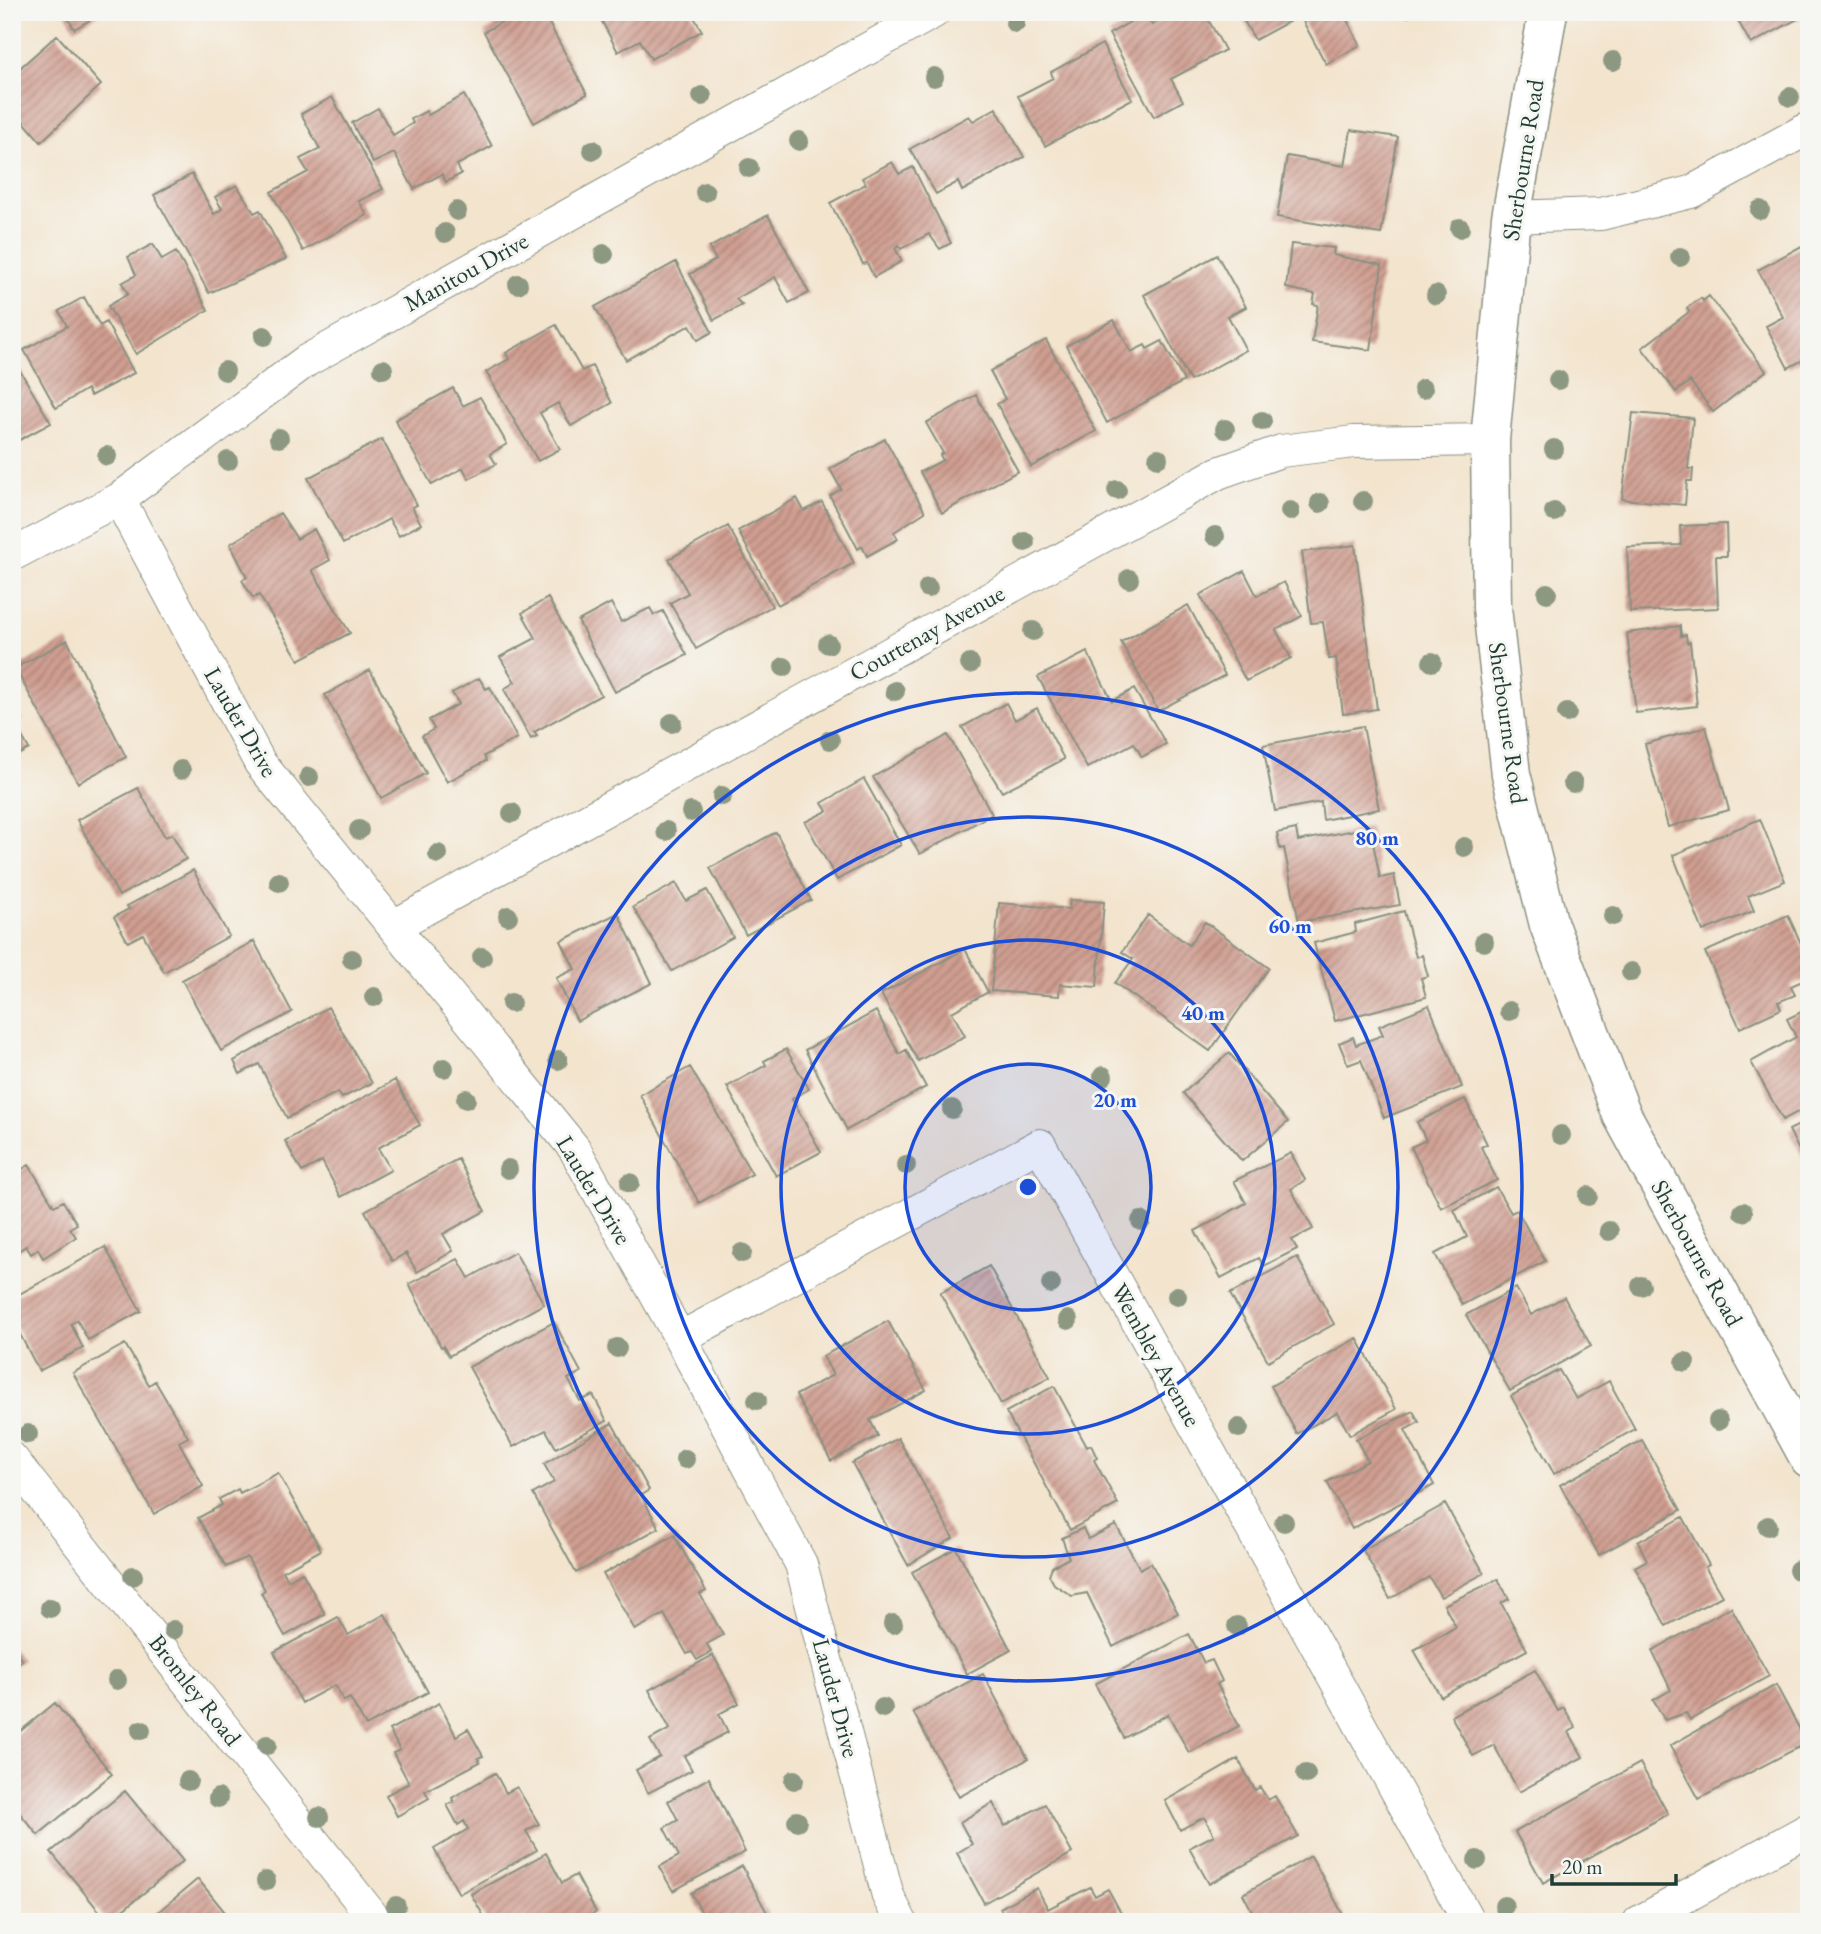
<svg xmlns="http://www.w3.org/2000/svg" width="1821" height="1934" viewBox="0 0 1821 1934" font-family="'EB Garamond',serif">
	<style>
		.building { fill: url(#building-hatch) }
		.lines { fill: none; stroke-linecap: round; stroke-linejoin: round }
		.minor-casing { stroke: #899081; stroke-width: 34 }
		.tertiary-casing { stroke: #899081; stroke-width: 41 }
		.minor { stroke: #fff; stroke-width: 32 }
		.tertiary { stroke: #fff; stroke-width: 38 }
		.tree { fill: #8c9881 }
		.ring { fill: none; stroke: #1d4ed8; stroke-width: 3.5 }
		.labels { text-anchor: middle; stroke-width: 6; stroke-linejoin: round; paint-order: stroke }
		.street-label { font-size: 24px; fill: #1f3d34; stroke: #f6f6f2 }
		.centre { fill: #1d4ed8; stroke: #f6f6f2; stroke-width: 3.5 }
		.ring-label { font-size: 21px; text-anchor: middle; font-weight: bold; fill: #1d4ed8; stroke: #f6f6f2; stroke-width: 6; stroke-linejoin: round; paint-order: stroke }
	</style>
	<defs>
		<pattern id="building-hatch" width="6" height="6" patternUnits="userSpaceOnUse" patternTransform="scale(1.75)"><rect width="6" height="6" fill="#d09e91"/><path d="M-1 1l2-2M0 6l6-6M5 7l2-2" fill="none" stroke="#a88277"/></pattern>
	</defs>
	<rect width="100%" height="100%" fill="#f6f6f2"/>
	<filter id="ink" filterUnits="userSpaceOnUse"><feTurbulence type="fractalNoise" baseFrequency=".0143" numOctaves="2"/><feDisplacementMap in="SourceGraphic" scale="14" xChannelSelector="R" yChannelSelector="G"/><feConvolveMatrix kernelMatrix="1 2 1 2 8 2 1 2 1" color-interpolation-filters="sRGB"/></filter>
	<filter id="wash" filterUnits="userSpaceOnUse"><feTurbulence type="fractalNoise" baseFrequency=".00686" numOctaves="4" result="noise"/><feDisplacementMap in="SourceGraphic" scale="28" xChannelSelector="R" yChannelSelector="G"/><feGaussianBlur stdDeviation="1.57" result="paint"/><feColorMatrix in="noise" values="0 0 0 0 0 0 0 0 0 0 0 0 0 0 0 0 0 1.4 0 .05"/><feComposite in="paint" operator="in"/></filter>
	<g filter="url(#wash)">
		<rect width="100%" height="100%" fill="#f3e4ce"/>
		<g id="blocks">
			<path class="building" d="M65,12H104L74,29Z
				M520,12H543L587,94L534,123L484,32Z
				M597,12H691L702,31L651,59L640,40L618,52Z
				M1138,12H1145L1152,25L1174,12H1204L1225,50L1171,79L1183,101L1154,117L1109,34L1130,22L1127,18Z
				M1235,12H1292L1290,21L1255,40L1241,16L1238,18Z
				M1298,12H1343L1360,45L1326,64Z
				M1392,12H1410L1409,17Z
				M1733,12H1801L1803,16L1751,44Z
				M57,35L101,85L41,142L12,108V75Z
				M1102,44L1132,99L1045,146L1018,96L1053,78L1051,72Z
				M464,95L492,146L457,165L461,174L446,182L442,174L414,189L394,153L373,163L352,123L378,108L393,135L413,123L411,119L426,111L428,115Z
				M332,97L383,189L359,201L367,215L303,251L271,192L308,172L300,159L320,149L301,114Z
				M996,108L1024,157L962,191L958,182L936,194L910,149L969,116L973,121Z
				M1351,130L1398,137L1381,234L1277,217L1287,156L1345,166Z
				M892,162L899,174L913,167L951,243L940,249L929,234L901,249L899,245L895,248L902,261L874,277L867,263L863,264L830,203L866,184L862,178Z
				M192,174L214,214L222,209L215,197L237,185L254,213L260,210L286,259L209,293L154,195Z
				M768,215L809,293L789,303L775,277L736,299L742,305L714,320L690,274L716,260L709,248Z
				M1809,242V357L1788,368L1766,326L1783,317L1758,270Z
				M153,244L162,260L176,252L208,310L136,354L108,306L128,294L122,283L136,275L128,257Z
				M1291,244L1334,248L1333,255L1382,265L1371,350L1312,342L1318,305L1313,304L1315,294L1286,288Z
				M1217,255L1246,307L1228,316L1246,350L1190,381L1144,295Z
				M676,262L712,332L698,340L690,325L626,360L595,307Z
				M1709,296L1766,371L1713,412L1690,381L1676,392L1642,348L1689,312L1687,308L1701,298L1703,301Z
				M84,297L100,326L106,322L134,373L90,396L87,389L56,408L24,350L67,326L59,311Z
				M1114,320L1131,352L1145,345L1147,349L1162,341L1184,381L1107,423L1066,346Z
				M556,325L582,371L592,366L612,403L571,426L558,403L540,413L560,449L538,461L486,372L509,359L506,353Z
				M1046,340L1096,431L1031,467L997,404L1005,399L990,371Z
				M12,357L51,423L12,444Z
				M453,388L463,406L480,397L507,444L490,454L496,464L469,479L463,468L432,485L395,420Z
				M976,395L1018,471L942,513L920,472L943,460L940,455L943,453L926,423Z
				M1633,413L1693,418L1688,469H1693L1692,481H1687L1685,505L1622,499Z
				M382,439L417,505L412,507L421,524L399,536L389,519L343,544L308,478Z
				M885,439L925,512L894,532L898,539L867,556L862,546L858,549L830,496L841,489L830,469Z
				M797,498L804,511L822,502L854,563L778,605L738,531Z
				M280,513L297,539L314,529L330,560L312,570L350,633L299,660L259,595L253,598L242,580L247,577L230,544Z
				M1726,524L1727,556H1716L1718,608L1630,612L1627,547L1681,545L1680,526Z
				M728,526L772,606L696,649L670,603L688,593L669,559Z
				M1355,545L1377,709L1343,714L1336,658L1329,659L1323,622L1311,623L1302,552Z
				M1244,571L1257,596L1284,582L1302,616L1276,630L1291,658L1246,681L1200,595Z
				M548,598L601,695L534,732L537,736L531,739L504,689L515,682L500,657L536,638L522,613Z
				M611,603L621,622L650,608L654,615L663,611L687,655L615,692L578,621Z
				M1188,605L1225,675L1158,711L1121,642Z
				M1680,626L1681,636L1686,635L1687,643L1690,642L1697,706L1636,713L1627,633Z
				M67,640L126,757L78,783L15,668Z
				M1087,652L1112,701L1134,689L1166,744L1142,757L1134,743L1087,768L1038,677Z
				M370,670L426,773L381,798L325,695Z
				M479,678L486,689L490,687L517,738L484,756L486,761L447,782L422,736L434,729L429,720L459,704L452,693Z
				M12,702L22,720L15,724L29,749L12,758Z
				M1006,703L1015,720L1037,708L1064,759L1002,792L962,727Z
				M1363,726L1379,809L1323,820L1321,802L1275,811L1263,745Z
				M1706,727L1729,810L1668,827L1645,744Z
				M948,735L992,814L920,854L873,777Z
				M864,779L901,845L837,880L805,822L827,811L822,803Z
				M138,788L165,837L172,834L186,859L119,896L77,820Z
				M1760,819L1785,881L1748,896L1754,911L1703,931L1673,855Z
				M1370,827L1380,878L1394,875L1400,905L1299,922L1284,848L1280,849L1277,833L1296,829L1298,841Z
				M776,832L811,900L746,935L710,868Z
				M193,870L229,936L164,972L143,934L128,942L114,917L129,909L127,906Z
				M676,883L686,901L707,890L733,937L672,971L633,907Z
				M1070,900L1104,902L1097,987L1060,984L1059,996L991,991L999,903L1069,909Z
				M1404,911L1416,957L1422,955L1428,976L1421,978L1426,997L1335,1021L1314,943L1356,932L1355,924Z
				M618,913L652,983L577,1021L556,978L575,969L561,941Z
				M1148,915L1189,945L1205,922L1269,968L1210,1051L1115,983L1133,959L1122,952Z
				M1788,915L1809,961V978L1791,986L1795,995L1778,1002L1781,1009L1740,1028L1705,952Z
				M254,941L292,1012L221,1051L182,980Z
				M965,949L988,992L952,1012L965,1036L918,1061L881,994Z
				M1429,1005L1462,1087L1384,1118L1361,1060L1348,1065L1339,1043L1353,1037L1356,1045L1383,1035L1379,1026Z
				M328,1007L372,1083L342,1098L338,1092L287,1118L259,1064L240,1074L234,1061Z
				M1809,1008V1106L1783,1120L1751,1062L1796,1037L1787,1019Z
				M876,1011L899,1054L906,1050L926,1087L847,1130L805,1050Z
				M786,1049L809,1089L792,1099L821,1152L776,1176L727,1087L766,1065L764,1061Z
				M1229,1053L1288,1122L1242,1161L1183,1093Z
				M690,1067L752,1174L699,1203L640,1095Z
				M395,1080L420,1125L378,1148L391,1170L341,1197L322,1161L302,1172L285,1141Z
				M1465,1099L1487,1144L1481,1147L1497,1180L1441,1208L1411,1147L1426,1140L1417,1122Z
				M1809,1120V1171L1789,1130Z
				M1291,1153L1305,1180L1291,1189L1313,1229L1292,1240L1297,1249L1264,1266L1259,1258L1221,1278L1195,1231L1246,1203L1234,1181Z
				M458,1159L485,1211L443,1234L453,1251L417,1272L406,1253L392,1261L365,1211Z
				M29,1165L54,1206L63,1201L77,1224L70,1228L76,1237L43,1258L38,1249L31,1254L26,1246L12,1255V1175Z
				M1496,1187L1511,1213L1517,1210L1545,1261L1462,1305L1435,1254L1467,1237L1454,1210Z
				M105,1247L141,1311L88,1340L77,1320L71,1324L83,1348L39,1371L12,1319V1298Z
				M515,1252L544,1304L449,1356L443,1346L441,1347L409,1284L458,1259L469,1278Z
				M1297,1257L1334,1324L1268,1361L1230,1294Z
				M989,1266L1050,1377L1001,1404L940,1293Z
				M1516,1288L1531,1315L1564,1297L1591,1346L1510,1391L1466,1315Z
				M888,1321L926,1390L870,1420L878,1436L831,1461L796,1395L833,1375L823,1356Z
				M554,1322L581,1372L568,1379L580,1401L593,1395L607,1421L556,1448L546,1430L513,1447L469,1367Z
				M1357,1338L1396,1409L1350,1435L1337,1412L1297,1434L1271,1386Z
				M125,1344L149,1385L155,1381L188,1437L179,1442L203,1486L154,1514L73,1373Z
				M1559,1370L1576,1399L1609,1381L1635,1429L1554,1474L1511,1396Z
				M1054,1386L1087,1447L1091,1445L1097,1458L1094,1460L1118,1504L1070,1530L1006,1412Z
				M1413,1411L1419,1422L1405,1430L1434,1485L1352,1529L1327,1482L1368,1461L1356,1439Z
				M612,1423L649,1490L641,1495L659,1528L576,1573L533,1494L554,1482L544,1464Z
				M898,1438L953,1538L908,1565L852,1463Z
				M1642,1440L1681,1510L1599,1555L1560,1485Z
				M278,1473L321,1550L283,1571L288,1580L302,1572L325,1614L285,1636L261,1593L265,1590L247,1557L226,1567L198,1518L222,1505L219,1499L238,1489L240,1493Z
				M1445,1504L1484,1573L1441,1597L1429,1577L1390,1599L1363,1550Z
				M1683,1517L1709,1565L1705,1567L1722,1596L1666,1626L1635,1567L1647,1560L1638,1542Z
				M1116,1525L1140,1569L1151,1563L1178,1613L1113,1647L1087,1593L1072,1596L1054,1584L1049,1575L1052,1567L1069,1558L1062,1538L1083,1528L1088,1539Z
				M674,1535L706,1591L700,1594L723,1635L707,1644L711,1652L697,1660L692,1652L687,1654L664,1614L635,1630L603,1574Z
				M956,1548L1011,1650L967,1674L912,1572Z
				M1498,1579L1509,1599L1501,1603L1527,1650L1441,1697L1414,1650L1456,1627L1444,1605Z
				M1731,1607L1769,1676L1690,1720L1686,1713L1665,1720L1653,1700L1671,1690L1652,1651Z
				M385,1614L428,1692L366,1726L350,1698L344,1701L335,1685L302,1703L274,1652L338,1617L348,1635Z
				M1189,1634L1204,1663L1212,1660L1222,1681L1217,1684L1239,1726L1189,1753L1168,1714L1124,1738L1095,1684Z
				M12,1648L22,1660L12,1668Z
				M713,1655L739,1703L719,1714L728,1732L684,1756L692,1770L648,1793L636,1770L660,1757L650,1740L670,1729L649,1690Z
				M1535,1670L1558,1711L1564,1708L1576,1728L1569,1732L1583,1757L1519,1792L1494,1745L1473,1756L1451,1716Z
				M983,1674L1028,1759L959,1797L913,1712Z
				M1776,1685L1807,1743L1699,1799L1670,1746Z
				M55,1703L112,1774L38,1835L12,1804V1738Z
				M439,1703L456,1736L468,1729L483,1756L478,1758L480,1762L425,1791L429,1798L397,1816L386,1795L409,1783L393,1753L400,1750L389,1730Z
				M1238,1759L1255,1790L1260,1787L1268,1800L1275,1796L1298,1836L1209,1884L1189,1848L1214,1835L1204,1817L1180,1830L1165,1801Z
				M1640,1763L1668,1814L1543,1883L1515,1832Z
				M495,1773L506,1793L517,1787L539,1824L526,1831L537,1850L459,1894L434,1849L468,1829L464,1821L458,1825L447,1805L454,1802L452,1798Z
				M709,1778L745,1852L673,1891L659,1867L679,1856L664,1828L678,1820L668,1801Z
				M125,1791L183,1861L108,1922L51,1852Z
				M993,1803L1005,1826L1045,1804L1072,1853L984,1903L957,1853L972,1844L960,1822Z
				M546,1853L562,1883L576,1875L596,1912L582,1922H487L471,1894Z
				M1311,1856L1347,1922H1258L1243,1894Z
				M742,1866L772,1922H707L691,1893Z
				M198,1879L233,1922H146Z
				M1090,1887L1095,1896L1108,1889L1125,1920L1007,1922L1000,1908L1037,1888L1048,1909Z"/>
		</g>
	</g>
	<g filter="url(#ink)">
		<use href="#blocks" fill-opacity="0" stroke="#899081" stroke-width="2"/>
		<g class="lines">
			<g class="minor-casing">
				<path id="minor" d="M1511,217L1601,214L1691,192L1809,128
					M119,499L260,763L574,1148L680,1338L801,1564L888,1896L901,1922
					M12,555L119,499L306,361L934,12
					M394,926L1218,473L1281,451L1354,442L1490,440
					M680,1338L1040,1145L1469,1922
					M12,1459L377,1922
					M1639,1922L1809,1829"/>
			</g>
			<g class="tertiary-casing">
				<path id="tertiary" d="M1548,12L1511,217L1490,440L1492,608L1511,774L1549,925L1622,1115L1809,1458"/>
			</g>
			<use href="#minor" class="minor"/>
			<use href="#tertiary" class="tertiary"/>
		</g>
		<g class="tree">
			<circle cx="1015" cy="23" r="10"/>
			<circle cx="1613" cy="61" r="10"/>
			<circle cx="934" cy="77" r="10"/>
			<circle cx="702" cy="96" r="10"/>
			<circle cx="1790" cy="97" r="10"/>
			<circle cx="799" cy="141" r="10"/>
			<circle cx="593" cy="150" r="10"/>
			<circle cx="749" cy="168" r="10"/>
			<circle cx="705" cy="192" r="10"/>
			<circle cx="1760" cy="210" r="10"/>
			<circle cx="457" cy="211" r="10"/>
			<circle cx="1460" cy="228" r="10"/>
			<circle cx="445" cy="233" r="10"/>
			<circle cx="604" cy="254" r="10"/>
			<circle cx="1680" cy="257" r="10"/>
			<circle cx="518" cy="284" r="10"/>
			<circle cx="1436" cy="295" r="10"/>
			<circle cx="264" cy="336" r="10"/>
			<circle cx="383" cy="369" r="10"/>
			<circle cx="225" cy="371" r="10"/>
			<circle cx="1558" cy="380" r="10"/>
			<circle cx="1423" cy="389" r="10"/>
			<circle cx="1262" cy="421" r="10"/>
			<circle cx="1225" cy="429" r="10"/>
			<circle cx="279" cy="438" r="10"/>
			<circle cx="1554" cy="449" r="10"/>
			<circle cx="107" cy="456" r="10"/>
			<circle cx="1158" cy="458" r="10"/>
			<circle cx="228" cy="461" r="10"/>
			<circle cx="1117" cy="490" r="10"/>
			<circle cx="1363" cy="501" r="10"/>
			<circle cx="1320" cy="503" r="10"/>
			<circle cx="1290" cy="511" r="10"/>
			<circle cx="1554" cy="512" r="10"/>
			<circle cx="1215" cy="536" r="10"/>
			<circle cx="1025" cy="542" r="10"/>
			<circle cx="1129" cy="579" r="10"/>
			<circle cx="928" cy="588" r="10"/>
			<circle cx="1547" cy="593" r="10"/>
			<circle cx="1033" cy="631" r="10"/>
			<circle cx="828" cy="644" r="10"/>
			<circle cx="1432" cy="662" r="10"/>
			<circle cx="970" cy="664" r="10"/>
			<circle cx="784" cy="667" r="10"/>
			<circle cx="895" cy="691" r="10"/>
			<circle cx="1567" cy="713" r="10"/>
			<circle cx="672" cy="723" r="10"/>
			<circle cx="830" cy="740" r="10"/>
			<circle cx="181" cy="770" r="10"/>
			<circle cx="309" cy="777" r="10"/>
			<circle cx="1573" cy="783" r="10"/>
			<circle cx="722" cy="796" r="10"/>
			<circle cx="691" cy="812" r="10"/>
			<circle cx="512" cy="813" r="10"/>
			<circle cx="359" cy="830" r="10"/>
			<circle cx="666" cy="831" r="10"/>
			<circle cx="1464" cy="847" r="10"/>
			<circle cx="438" cy="854" r="10"/>
			<circle cx="279" cy="882" r="10"/>
			<circle cx="508" cy="916" r="10"/>
			<circle cx="1613" cy="916" r="10"/>
			<circle cx="1484" cy="942" r="10"/>
			<circle cx="482" cy="957" r="10"/>
			<circle cx="352" cy="959" r="10"/>
			<circle cx="1631" cy="972" r="10"/>
			<circle cx="374" cy="997" r="10"/>
			<circle cx="511" cy="1003" r="10"/>
			<circle cx="1509" cy="1011" r="10"/>
			<circle cx="558" cy="1060" r="10"/>
			<circle cx="444" cy="1068" r="10"/>
			<circle cx="1103" cy="1076" r="10"/>
			<circle cx="466" cy="1099" r="10"/>
			<circle cx="952" cy="1109" r="10"/>
			<circle cx="1561" cy="1135" r="10"/>
			<circle cx="906" cy="1165" r="10"/>
			<circle cx="508" cy="1169" r="10"/>
			<circle cx="630" cy="1183" r="10"/>
			<circle cx="1588" cy="1196" r="10"/>
			<circle cx="1743" cy="1212" r="10"/>
			<circle cx="1141" cy="1221" r="10"/>
			<circle cx="1609" cy="1231" r="10"/>
			<circle cx="742" cy="1253" r="10"/>
			<circle cx="1051" cy="1284" r="10"/>
			<circle cx="1641" cy="1286" r="10"/>
			<circle cx="1177" cy="1296" r="10"/>
			<circle cx="1068" cy="1320" r="10"/>
			<circle cx="617" cy="1348" r="10"/>
			<circle cx="1685" cy="1362" r="10"/>
			<circle cx="757" cy="1400" r="10"/>
			<circle cx="1718" cy="1421" r="10"/>
			<circle cx="1239" cy="1428" r="10"/>
			<circle cx="28" cy="1434" r="10"/>
			<circle cx="685" cy="1459" r="10"/>
			<circle cx="1284" cy="1522" r="10"/>
			<circle cx="1768" cy="1526" r="10"/>
			<circle cx="1798" cy="1570" r="10"/>
			<circle cx="133" cy="1576" r="10"/>
			<circle cx="50" cy="1608" r="10"/>
			<circle cx="893" cy="1624" r="10"/>
			<circle cx="1237" cy="1626" r="10"/>
			<circle cx="173" cy="1630" r="10"/>
			<circle cx="117" cy="1680" r="10"/>
			<circle cx="883" cy="1708" r="10"/>
			<circle cx="141" cy="1730" r="10"/>
			<circle cx="267" cy="1745" r="10"/>
			<circle cx="1306" cy="1774" r="10"/>
			<circle cx="794" cy="1780" r="10"/>
			<circle cx="188" cy="1781" r="10"/>
			<circle cx="218" cy="1798" r="10"/>
			<circle cx="319" cy="1817" r="10"/>
			<circle cx="797" cy="1821" r="10"/>
			<circle cx="1477" cy="1860" r="10"/>
			<circle cx="266" cy="1881" r="10"/>
			<circle cx="396" cy="1906" r="10"/>
			<circle cx="1504" cy="1906" r="10"/>
		</g>
	</g>
	<circle cx="1028" cy="1187" r="123" fill="#1d4ed8" fill-opacity=".12"/>
	<g class="ring">
		<circle cx="1028" cy="1187" r="123"/>
		<circle cx="1028" cy="1187" r="247"/>
		<circle cx="1028" cy="1187" r="370"/>
		<circle cx="1028" cy="1187" r="494"/>
	</g>
	<g class="labels">
		<g class="street-label">
			<text transform="translate(1523 160) rotate(-81)" y="8">Sherbourne Road</text>
			<text transform="translate(466 272) rotate(-29)" y="8">Manitou Drive</text>
			<text transform="translate(927 633) rotate(-29)" y="8">Courtenay Avenue</text>
			<text transform="translate(241 722) rotate(60)" y="8">Lauder Drive</text>
			<text transform="translate(1508 723) rotate(82)" y="8">Sherbourne Road</text>
			<text transform="translate(594 1190) rotate(59)" y="8">Lauder Drive</text>
			<text transform="translate(1697 1253) rotate(61)" y="8">Sherbourne Road</text>
			<text transform="translate(1156 1355) rotate(61)" y="8">Wembley Avenue</text>
			<text transform="translate(195 1690) rotate(52)" y="8">Bromley Road</text>
			<text transform="translate(836 1698) rotate(75)" y="8">Lauder Drive</text>
		</g>
	</g>
	<circle cx="1028" cy="1187" r="10" class="centre"/>
	<g class="ring-label">
		<text x="1377" y="845">80 m</text>
		<text x="1290" y="933">60 m</text>
		<text x="1203" y="1020">40 m</text>
		<text x="1115" y="1107">20 m</text>
	</g>
	<rect width="1821" height="1934" fill="none" stroke="#f6f6f2" stroke-width="42"/>
	<path d="M1552 1874v10h124v-10" fill="none" stroke="#1f3d34" stroke-width="3.5"/>
	<text x="1562" y="1874" font-size="21" fill="#1f3d34" stroke="#f6f6f2" stroke-width="5" paint-order="stroke">20 m</text>
</svg>
